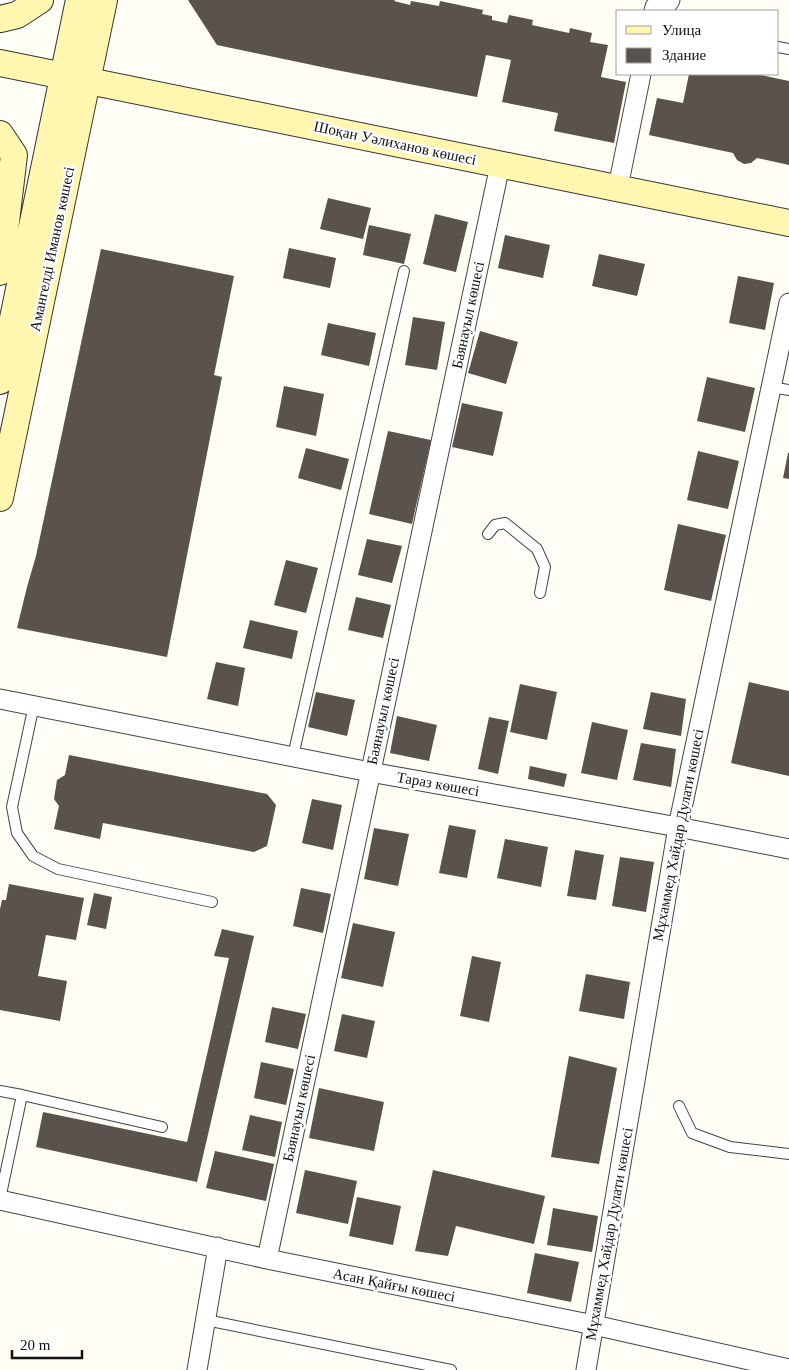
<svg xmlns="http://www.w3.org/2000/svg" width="789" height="1370" viewBox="0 0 789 1370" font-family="Georgia,serif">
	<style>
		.building { fill: #5a524d }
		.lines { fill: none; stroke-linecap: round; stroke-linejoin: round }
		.lane-casing { stroke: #444; stroke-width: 12 }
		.street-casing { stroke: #444; stroke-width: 21 }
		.secondary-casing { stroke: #333; stroke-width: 28 }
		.lane { stroke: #fff; stroke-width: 10 }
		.street { stroke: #fff; stroke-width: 19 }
		.secondary { stroke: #fff6b0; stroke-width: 26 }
		.labels { text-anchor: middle; stroke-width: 5; stroke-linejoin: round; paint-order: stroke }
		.street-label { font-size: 15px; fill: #111; stroke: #fff }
	</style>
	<rect width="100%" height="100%" fill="#fffdf5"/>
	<path class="building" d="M188,0H395L394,1L410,5L411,1L439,6L440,1L483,10L482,14L492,16V20L507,23L509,15L533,20L532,25L569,33L570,28L592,33L590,42L608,45L601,77L626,82L614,143L554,131L558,113L502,102L511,60L486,55L477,97L336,70L217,45Z
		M689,74H756L789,81V165L757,158L751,163L744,164L737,160L733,153L649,135L657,98L683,103Z
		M328,198L371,208L363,239L320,229Z
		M435,214L468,222L456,272L423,264Z
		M369,225L411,234L404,264L363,255Z
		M505,235L550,245L543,278L498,268Z
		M289,248L336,258L330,288L283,278Z
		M101,249L234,276L214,375L222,377L167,657L17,628L27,587L36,556Z
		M599,254L645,264L637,296L592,286Z
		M738,276L774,283L765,330L729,323Z
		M413,317L445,322L437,370L405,365Z
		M328,323L376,333L369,366L321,355Z
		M480,331L518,342L506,384L468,373Z
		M707,377L755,388L745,432L697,421Z
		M284,386L324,394L316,436L276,427Z
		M462,403L503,412L493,456L452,447Z
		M388,431L431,440L412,524L369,514Z
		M306,448L349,459L341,490L298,478Z
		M698,451L739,461L728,509L687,500Z
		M788,453H789V479L783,478Z
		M678,524L726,535L711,601L664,590Z
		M367,539L402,546L392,583L358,575Z
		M286,560L318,568L306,613L274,605Z
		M356,597L391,605L383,638L348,630Z
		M250,620L298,631L292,659L243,648Z
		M216,662L245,668L238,706L207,699Z
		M749,682L789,691V776L731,763Z
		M520,684L557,692L547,740L510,732Z
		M316,692L355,700L347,736L308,727Z
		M651,692L686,699L681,736L643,729Z
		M397,716L437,725L429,761L390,753Z
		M489,717L509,721L498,774L478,769Z
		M592,722L628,730L617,780L581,773Z
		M641,743L676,749L671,787L633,780Z
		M69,755L267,794L276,805L267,846L254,852L103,823L100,839L54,829L59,806L54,799L57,780L65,775Z
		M530,766L567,774L564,787L528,779Z
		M312,799L342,805L333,850L302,843Z
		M449,825L476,830L467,878L439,873Z
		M374,828L409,834L398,886L364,879Z
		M505,839L548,847L541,887L497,878Z
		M575,850L604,855L596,900L567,896Z
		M620,857L654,862L646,912L612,906Z
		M9,884L84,898L76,940L46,935L38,976L67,981L60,1021L0,1010V909L2,900H6Z
		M301,888L331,894L323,933L293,926Z
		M94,893L112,897L106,929L87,925Z
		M353,923L395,932L383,987L341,978Z
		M222,929L254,936L197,1182L36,1147L43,1112L187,1142L229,958L214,956Z
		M472,956L501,962L489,1022L460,1016Z
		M586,974L630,982L624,1019L579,1011Z
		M272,1007L306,1014L298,1049L265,1042Z
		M342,1014L375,1021L367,1058L334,1051Z
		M569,1056L617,1068L599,1164L551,1157Z
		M261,1062L294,1069L286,1105L254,1098Z
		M319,1088L384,1102L374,1151L309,1138Z
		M250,1115L282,1122L275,1157L242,1150Z
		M215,1151L274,1164L266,1201L206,1188Z
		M305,1170L357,1181L348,1224L296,1213Z
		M433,1170L545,1196L534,1244L456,1226L448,1256L415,1251Z
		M357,1197L401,1206L393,1245L349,1236Z
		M553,1208L598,1216L592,1252L547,1245Z
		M535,1253L579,1262L571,1302L527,1293Z"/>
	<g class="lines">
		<g class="lane-casing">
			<path id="lane" d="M778,47L789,49
				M771,387L789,390
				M488,534L495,525L505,523L537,549L545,567L540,593
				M34,705L12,807L17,833L33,856L58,869L212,902
				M293,756L404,271
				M0,1091L22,1095L0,1199
				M22,1095L162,1127
				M679,1106L692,1133L730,1147L789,1154
				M206,1320L451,1370"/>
		</g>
		<g class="street-casing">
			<path id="street" d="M654,11L655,7L668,3L670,0
				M618,187L641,74
				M0,699L370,772L678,827L789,849
				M0,1200L267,1259L594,1325L789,1369
				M267,1259L500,165
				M197,1370L218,1247
				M586,1370L678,827L789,303"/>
		</g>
		<g class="secondary-casing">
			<path id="secondary" d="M0,19L17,15L40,0
				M0,63L789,223
				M0,134L14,155L0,272
				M0,381L79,0
				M0,498L104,0"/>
		</g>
		<use href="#lane" class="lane"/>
		<use href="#street" class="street"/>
		<use href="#secondary" class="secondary"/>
	</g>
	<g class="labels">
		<g class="street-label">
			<text transform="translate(395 143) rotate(12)" y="5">Шоқан Уәлиханов көшесі</text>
			<text transform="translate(52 249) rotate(-78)" y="5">Амангелді Иманов көшесі</text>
			<text transform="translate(468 315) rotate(-78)" y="5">Баянауыл көшесі</text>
			<text transform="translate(383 711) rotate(-78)" y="5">Баянауыл көшесі</text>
			<text transform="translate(438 784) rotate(10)" y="5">Тараз көшесі</text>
			<text transform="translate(678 835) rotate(-79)" y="5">Мұхаммед Хайдар Дулати көшесі</text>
			<text transform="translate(299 1108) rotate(-78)" y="5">Баянауыл көшесі</text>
			<text transform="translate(609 1234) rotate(-80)" y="5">Мұхаммед Хайдар Дулати көшесі</text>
			<text transform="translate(394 1285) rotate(11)" y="5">Асан Қайғы көшесі</text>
		</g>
	</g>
	<rect x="616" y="10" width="162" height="65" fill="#ffffff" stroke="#a0a0a0"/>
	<rect x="626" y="26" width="25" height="8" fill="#fff6b0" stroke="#a0a0a0"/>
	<text x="662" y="35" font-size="15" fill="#111111">Улица</text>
	<rect x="626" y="48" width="25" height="15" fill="#5a524d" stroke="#a0a0a0"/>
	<text x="662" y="60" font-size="15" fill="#111111">Здание</text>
	<path d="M12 1350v8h70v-8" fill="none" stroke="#111111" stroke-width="2.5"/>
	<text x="20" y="1350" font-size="15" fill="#111111" stroke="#ffffff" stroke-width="4" paint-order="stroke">20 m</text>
</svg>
